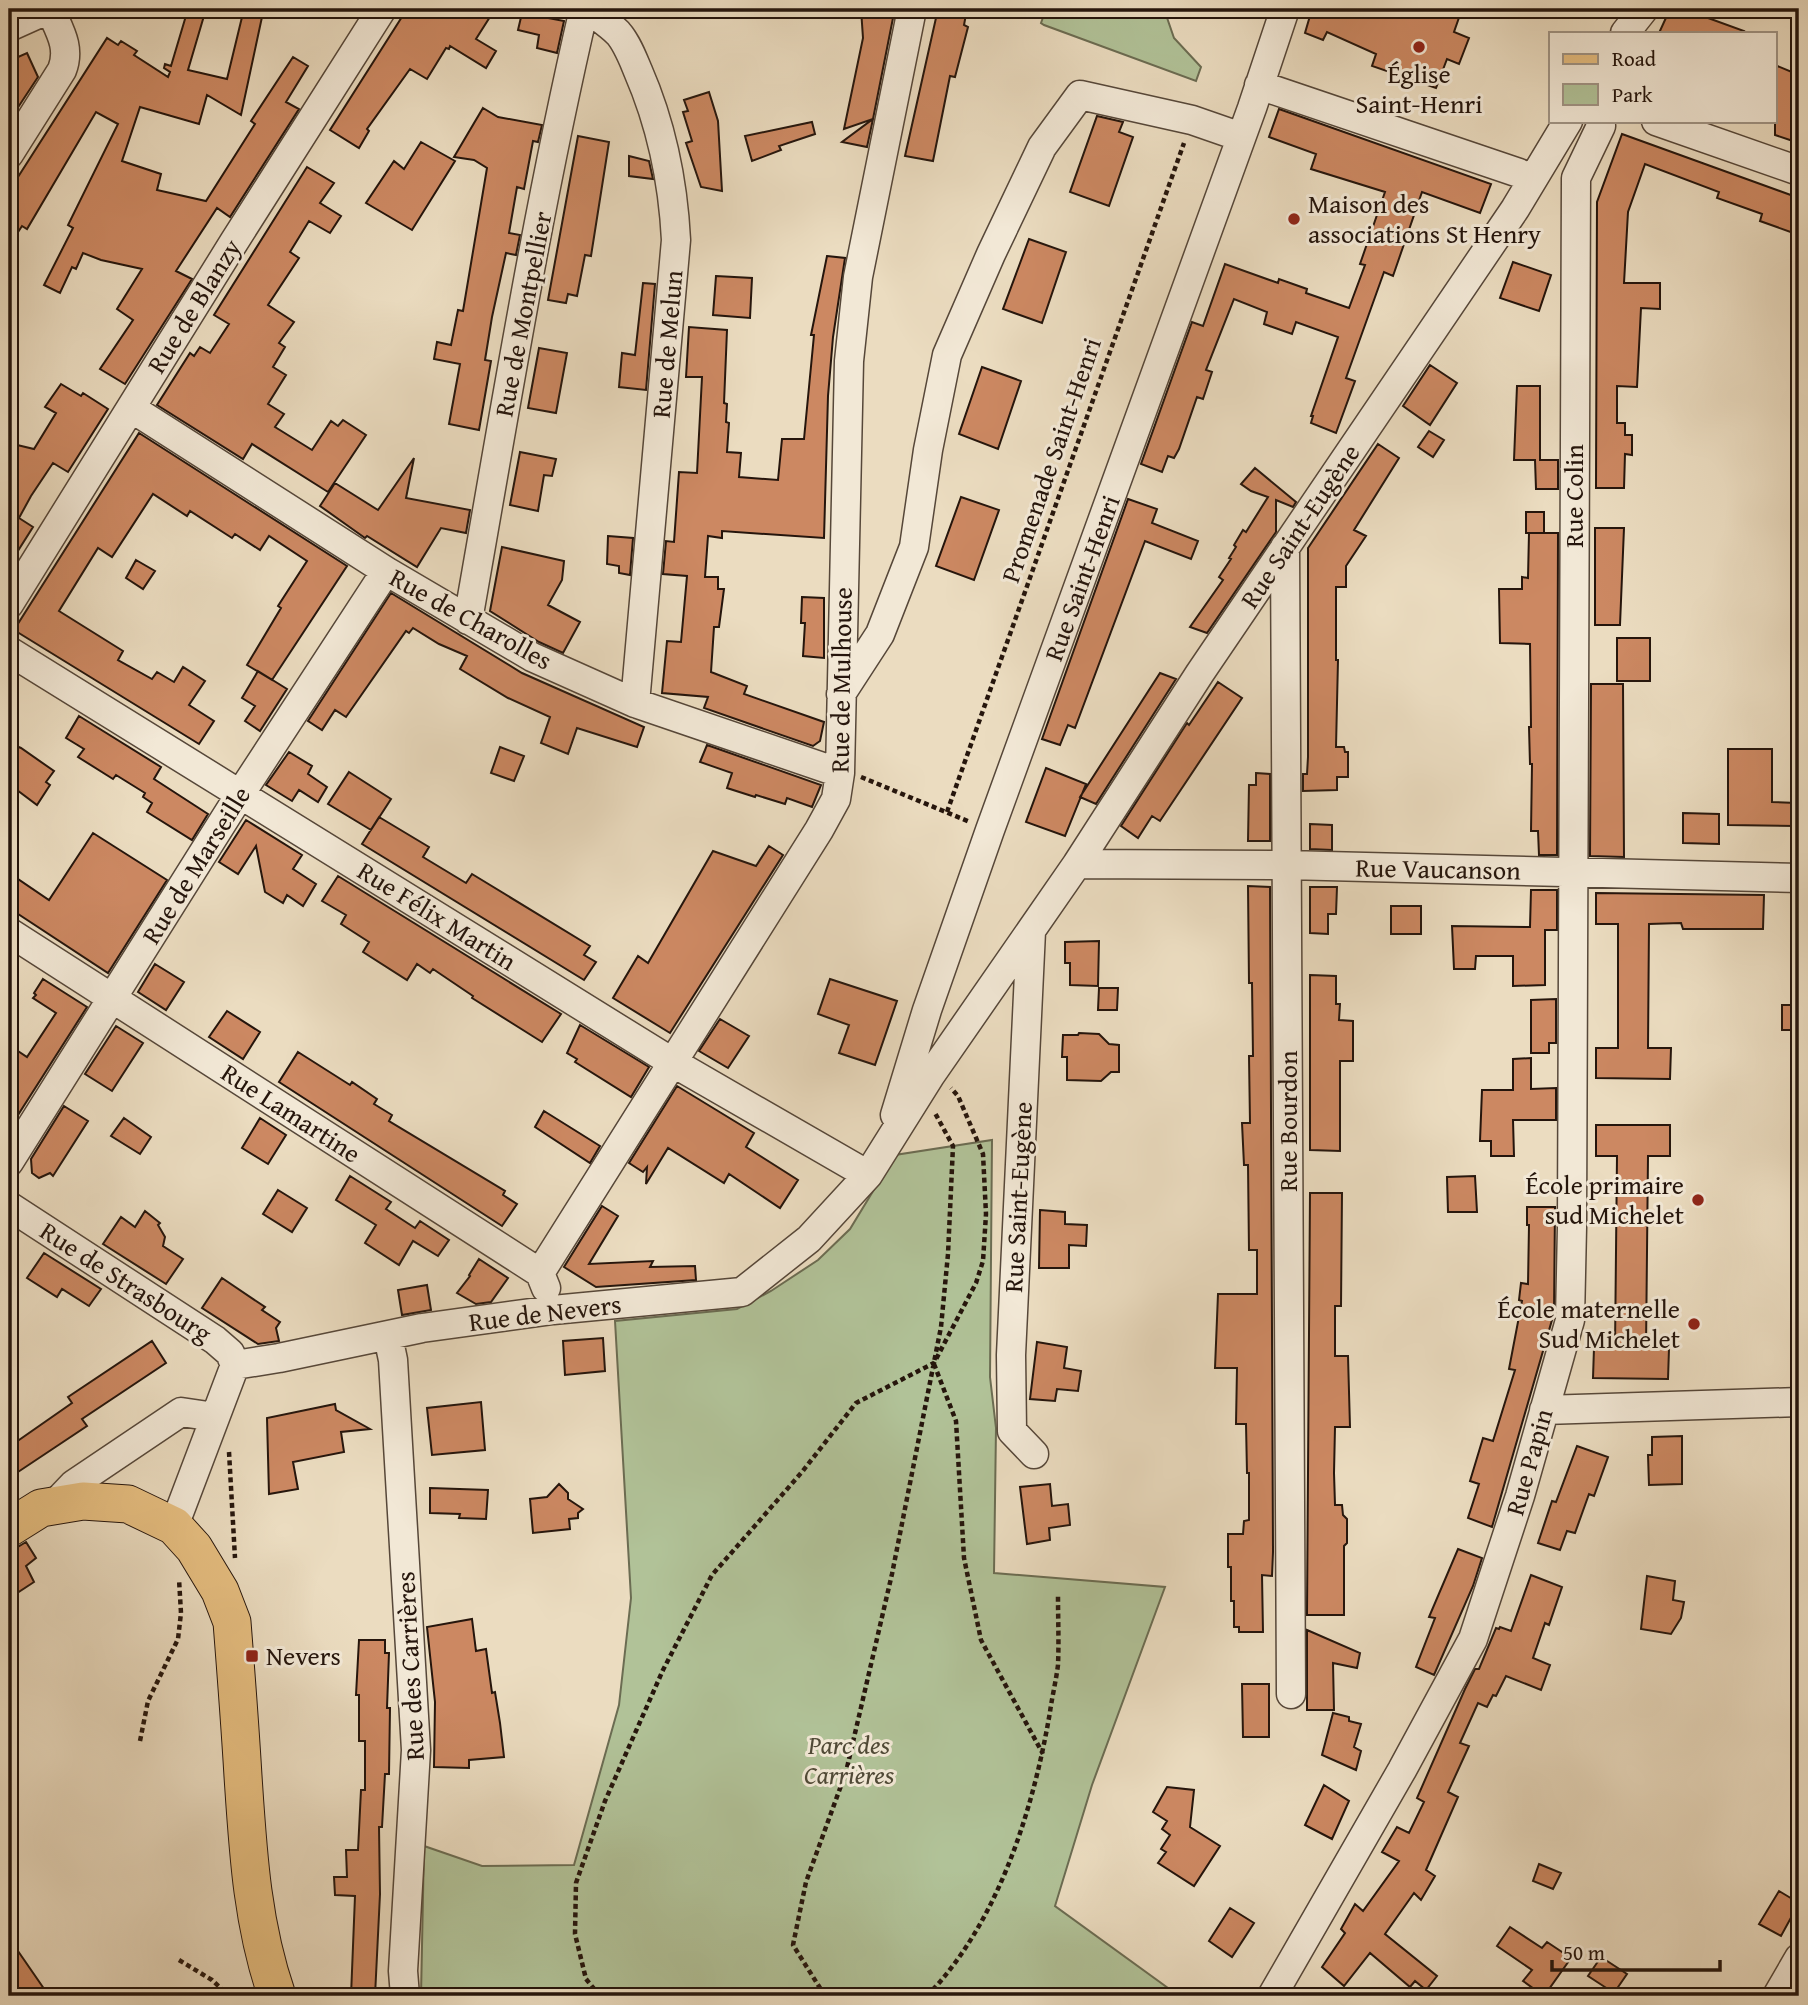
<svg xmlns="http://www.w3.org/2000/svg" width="1808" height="2005" viewBox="0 0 1808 2005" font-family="'Gentium Book Plus',serif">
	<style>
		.green { fill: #b1c298; stroke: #6b6c52; stroke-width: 2 }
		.building { fill: #cc8862; stroke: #25150c; stroke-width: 2 }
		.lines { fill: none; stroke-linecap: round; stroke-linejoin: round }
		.minor-casing { stroke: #564739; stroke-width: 31 }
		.major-casing { stroke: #25150c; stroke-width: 39 }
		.path { stroke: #25150c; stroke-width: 4.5; stroke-dasharray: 5 3.5; stroke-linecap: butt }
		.minor { stroke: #f2e8d6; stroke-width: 28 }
		.major { stroke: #e6be80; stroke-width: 37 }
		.poi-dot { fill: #8f2418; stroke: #f2e8d6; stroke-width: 2.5 }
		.labels { text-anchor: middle; stroke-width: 6; stroke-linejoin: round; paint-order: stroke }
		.poi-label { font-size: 26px; fill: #25150c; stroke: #f2e8d6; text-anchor: start }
		.street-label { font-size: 26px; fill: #25150c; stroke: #f2e8d6 }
		.park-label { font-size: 26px; font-style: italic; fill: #4f4936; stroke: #f2e8d6 }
	</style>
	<rect width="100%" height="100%" fill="#ebdcc0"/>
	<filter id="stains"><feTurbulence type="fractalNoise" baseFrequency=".00286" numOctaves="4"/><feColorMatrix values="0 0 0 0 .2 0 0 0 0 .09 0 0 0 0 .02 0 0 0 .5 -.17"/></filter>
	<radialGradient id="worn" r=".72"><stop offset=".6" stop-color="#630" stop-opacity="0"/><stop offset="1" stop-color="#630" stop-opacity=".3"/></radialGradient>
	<path class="green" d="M1046,9H1164L1174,38L1201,67L1196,81L1044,25L1041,23Z
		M992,1140L990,1377L996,1428L994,1573L1165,1587L1092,1785L1055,1906L1179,1996H421L424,1846L482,1866L574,1865L619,1705L631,1598L615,1321L737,1309L771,1291L818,1260L850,1229L895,1155Z"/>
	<path class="building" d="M188,9H206L188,70L227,79L243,13L262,17L241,115L207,95L199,124L140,107L122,161L161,174L157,190L206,201L255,124L251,121L293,57L308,66L286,102L299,109L230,217L217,208L176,271L192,279L125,384L100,369L133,320L117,309L142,269L101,260L83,253L76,269L72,267L60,293L44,285L73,228L68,225L118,124L96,112L27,229L22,226L9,246V191L107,38L118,45L121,41L137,51L134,55L168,77L170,72L164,68L165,64L171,66Z
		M407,9H495L476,39L496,51L486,68L450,46L449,49L446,48L427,79L410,69L367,129L369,131L359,148L330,130Z
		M861,9H891L893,18L873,119L844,129L863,38Z
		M938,9H967L964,25L968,27L955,77L950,76L933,161L905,156Z
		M1312,9H1462L1454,32L1469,38L1459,64L1447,59L1436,88L1372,66L1376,54L1327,32L1323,40L1305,33Z
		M1670,9H1701L1697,14L1744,31L1743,33H1659Z
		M522,13L564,21L557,53L537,48L539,35L518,30Z
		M27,53L38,77L9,121V61Z
		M1775,65L1799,75V143L1775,135Z
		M709,92L718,121L722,191L701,187L686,143L692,141L683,112L688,111L684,100Z
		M483,108L498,117L542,125L538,142L533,141L524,189L517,187L509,233L520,235L516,255L506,253L492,317L485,360L491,361L479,430L449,424L460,364L434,359L437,342L451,345L458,310L463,311L487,168L474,160L454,157Z
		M1279,109L1491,184L1480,213L1422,192L1393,276L1384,272L1346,378L1355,381L1336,433L1311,423L1313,416H1311L1338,337L1296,322L1292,334L1264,324L1267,312L1234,299L1206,370L1212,372L1203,399L1197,397L1179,449L1174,458L1168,456L1162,472L1141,464L1192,322L1203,326L1225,264L1278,283L1279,279L1307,289L1306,293L1349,308L1365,265L1360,264L1385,192L1311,169L1316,154L1269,137Z
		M1097,116L1123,122L1119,132L1133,137L1109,206L1070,192Z
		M873,119L867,147L842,142Z
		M812,122L815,134L779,146L781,150L752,161L745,136Z
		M1622,134L1799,198V235L1760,221L1762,214L1717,198L1719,192L1645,164L1628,212L1624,283H1660V309L1641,308L1637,387L1617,386V423H1625V435H1632V455L1625,454L1624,488H1596L1597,202Z
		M578,136L609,142L591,256L585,255L577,296L568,294L566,303L548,300Z
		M421,142L455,161L412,230L366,203L394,161L404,169Z
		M629,156L649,161L653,179L629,176Z
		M307,167L334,183L320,203L341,216L330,233L309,221L290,252L299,258L268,305L294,322L279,343L285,347L273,367L286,375L268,404L284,414L275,427L312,450L331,421L338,426L343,420L366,435L328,492L252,444L243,459L157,405L190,353L194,356L200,347L210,353L229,324L214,315Z
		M1029,239L1066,252L1042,323L1003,309Z
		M827,256L845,258L833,337L828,396L824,538L722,531V538L708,536L705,577H718V589H724L719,627H714L711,672L747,686L744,694L824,722L820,741L813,746L704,708L708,697L662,693L667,641L681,642L687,576L663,574L666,541L674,542L679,472L697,473L702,377H686L689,327L727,330L724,403L727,404L726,422L729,423L727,452L741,453L739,477L778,480L782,439H804L814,335H811Z
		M1513,262L1551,275L1539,311L1500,298Z
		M716,276L752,278L750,318L713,315Z
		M643,283L655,284L646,390L619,387L622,353L635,355Z
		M539,348L567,353L556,413L528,408Z
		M1430,365L1457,383L1430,425L1403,406Z
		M982,367L1021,381L998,449L959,434Z
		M61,384L81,396L83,393L108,409L68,472L53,463L31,496L19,518L33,527L9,565V443L34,449L56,413L45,407Z
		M1517,386H1540V460H1558V489H1536L1535,460H1514Z
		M1429,431L1444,440L1433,457L1418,447Z
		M139,433L347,566L272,680L247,665L281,608L278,606L307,561L269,536L260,550L235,534L232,538L190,511L187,516L153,494L112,557L98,548L59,611L123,651L118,660L152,679L157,672L174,682L183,667L205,681L189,705L214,721L199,744L14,630Z
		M1378,444L1399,458L1354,530L1366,536L1346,566V587H1336V660H1338L1336,747H1344L1345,752H1348V777H1337V790L1303,791V774H1307L1308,757V548Z
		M520,452L556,459L552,476L544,475L538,511L510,505Z
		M414,458L406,498L470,510L466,533L441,528L417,567L367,536L365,538L320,506L335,483L378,510Z
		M1255,468L1296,502L1293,507L1276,500V532L1207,633L1190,627L1223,580L1219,577L1231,559L1229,558L1236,547L1234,545L1243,530L1246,532L1268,497L1251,491L1241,484Z
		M961,497L999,510L974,580L936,566Z
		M1128,499L1157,509L1152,523L1198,541L1191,559L1145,541L1075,728L1068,725L1060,745L1042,739Z
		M1526,512H1544V533H1526Z
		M1595,528H1624L1620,625H1595Z
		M1529,533H1558L1557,855H1539L1538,831H1531L1532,764H1530L1529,727H1531L1530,644L1500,643L1499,589H1522V577L1528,578Z
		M608,536L633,538L630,575L619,573V566L607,564Z
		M502,547L564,561L562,580L548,605L580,622L563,653L539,642L490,611Z
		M136,560L155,571L143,589L126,578Z
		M391,593L522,673L644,727L637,747L577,728L568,754L541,743L550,717L508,698L460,669L467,656L439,644L413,628L409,633L406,631L346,717L335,710L322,730L308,721Z
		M802,597L824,598V658L803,656L805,623H801Z
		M1617,638H1650V681H1617Z
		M258,671L287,689L260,731L245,721L255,706L242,698Z
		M1160,673L1176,679L1096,804L1080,797Z
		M1218,682L1242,698L1160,821L1152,816L1138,838L1121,826L1187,723L1189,725Z
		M1591,684H1623L1624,857L1590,856Z
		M79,716L161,767L154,779L208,814L192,840L147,812L152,803L143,797L145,793L116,775L113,779L78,757L84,749L66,738Z
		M9,743L21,748L54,771L46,782L50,785L37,805L9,784Z
		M707,745L821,785L812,807L787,798L785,804L756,795L755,797L727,788L732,773L700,762Z
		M500,747L524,756L514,781L491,773Z
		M1728,749H1772V802L1796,803L1795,826L1728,825Z
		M289,752L312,766L308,774L327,787L318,802L299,790L292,801L266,785Z
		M1046,768L1086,784L1065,836L1026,822Z
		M349,772L391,799L371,830L328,804Z
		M1256,773L1270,774V841H1248L1249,785H1256Z
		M1683,813L1719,814V844L1683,843Z
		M379,817L429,847L423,857L466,883L472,874L590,946L584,955L596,962L584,980L362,844Z
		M246,820L302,855L293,869L316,884L303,906L287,895L283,903L265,892L256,846L238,874L219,862Z
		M1310,824L1332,825V850L1310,849Z
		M93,833L167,880L108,973L9,908V873L49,900Z
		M769,846L783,855L670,1033L613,998L638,956L648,963L713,851L756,866Z
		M338,876L561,1014L542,1042L472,998L473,996L433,969L430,973L417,964L407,980L363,952L369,942L341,924L346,915L322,901Z
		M1248,886L1270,887L1273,1552L1272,1576L1262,1575L1263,1632H1239V1627H1234V1601H1231V1567H1228V1534H1243L1244,1521L1249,1520V1473H1247L1246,1424H1236L1237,1368H1215L1218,1294H1257V1250H1249L1248,1165H1244L1242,1123H1250L1249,1056H1253L1252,983H1249Z
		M1310,887H1337L1336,914H1328V934L1310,933Z
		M1531,890H1557V930H1545V985L1513,986V956H1476L1475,969H1454L1452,926L1530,927Z
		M1596,893L1764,895L1763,929H1683L1681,923L1649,924L1648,1048H1671L1670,1079L1596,1078V1048H1618V924H1596Z
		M1391,906H1421V934H1391Z
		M1099,941L1098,986L1070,985V963H1065V942Z
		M155,964L184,982L166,1010L138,992Z
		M1310,975L1336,976V1004H1340L1339,1020L1353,1021V1061H1340V1151L1310,1150Z
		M43,979L87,1007L9,1129V1045L27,1057L56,1013L33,998L36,995L34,993Z
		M830,979L897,1001L875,1065L839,1053L849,1025L818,1014Z
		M1099,988H1118L1117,1010H1098Z
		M1556,999V1043H1549V1053H1531V1000Z
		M1782,1005H1799V1030H1782Z
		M227,1011L260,1032L243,1059L209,1037Z
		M720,1019L749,1036L728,1068L699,1051Z
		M580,1025L649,1067L631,1097L575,1062L577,1059L567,1053Z
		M116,1026L143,1043L112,1091L85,1074Z
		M1079,1033L1099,1034L1109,1044L1119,1045V1072H1111L1101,1081L1067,1080V1057H1062L1063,1035H1078Z
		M298,1052L350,1085L352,1082L377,1099L374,1104L392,1115L389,1121L505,1191L503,1195L517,1204L502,1226L279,1082Z
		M1531,1058V1089L1556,1088V1120H1513L1514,1156H1491V1141H1480L1482,1090H1513V1059Z
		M677,1086L754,1133L746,1147L798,1180L780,1208L729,1174L724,1183L668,1148L646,1184L647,1167L643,1172L629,1163Z
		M64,1106L88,1121L53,1176L50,1173L39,1178L32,1173L31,1159Z
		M544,1111L600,1146L590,1163L535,1127Z
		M124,1118L151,1137L140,1154L111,1136Z
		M260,1118L286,1135L268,1164L242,1148Z
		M1596,1125H1670V1156H1648L1646,1348L1669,1349L1668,1379L1593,1378L1594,1348H1615L1617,1156H1596Z
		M350,1176L391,1202L386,1209L415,1228L420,1221L449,1240L438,1256L413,1241L399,1265L365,1243L376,1225L336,1200Z
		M1475,1176L1477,1212H1448L1447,1177Z
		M278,1190L307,1208L292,1232L263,1214Z
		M1310,1193H1342L1341,1306H1335V1356H1348L1350,1427H1335L1334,1473L1335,1505H1342L1343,1515L1347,1519V1543L1344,1546V1615H1307Z
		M602,1206L618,1216L589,1264L653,1261L650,1267L695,1266L696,1280L596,1287L564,1267Z
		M1527,1207H1555L1554,1313L1492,1527L1468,1518L1479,1484L1470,1481L1483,1438L1493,1441L1515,1370L1509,1369L1522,1301L1519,1300L1521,1283L1528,1284L1529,1225H1527Z
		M1040,1210L1065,1212V1224L1087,1225L1086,1246L1069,1245V1268H1039Z
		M145,1211L160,1223L158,1225L165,1237L163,1246L183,1259L166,1284L103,1244L121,1217L135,1227Z
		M44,1253L101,1289L89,1306L62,1289L57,1297L27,1278Z
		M479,1259L508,1278L491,1302L476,1304L457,1293L470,1276L469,1275Z
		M222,1278L265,1307L262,1310L280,1322L276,1328L279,1341L258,1344L202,1308Z
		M427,1285L431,1310L402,1315L398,1290Z
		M603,1338L605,1371L565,1375L563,1341Z
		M152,1341L166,1363L82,1419L87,1426L9,1478V1447L72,1403L68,1397Z
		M1037,1342L1067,1347L1064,1368L1081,1371L1078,1391L1057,1389L1055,1401L1030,1399Z
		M481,1402L485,1450L432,1455L427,1408Z
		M335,1404L336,1410L370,1429L341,1432L344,1452L293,1462L298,1489L269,1494L267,1418Z
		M1682,1436V1484L1649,1485L1648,1455H1652V1437Z
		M1577,1446L1608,1457L1594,1496L1589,1494L1575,1533L1567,1531L1560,1550L1538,1543L1552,1501L1556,1502Z
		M559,1484L568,1493V1499L583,1509L578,1513V1518L569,1519L570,1529L533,1533L530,1499L547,1497Z
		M1050,1484L1052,1506L1068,1504L1070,1525L1049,1528L1050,1540L1027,1544L1020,1487Z
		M430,1488L488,1490L486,1519L459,1518L460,1514L430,1513Z
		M26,1542L36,1558L26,1566L34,1582L14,1595L9,1586V1549L16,1548Z
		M1458,1549L1482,1558L1473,1586L1434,1675L1416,1667L1435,1618L1429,1617Z
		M1531,1575L1562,1587L1549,1625L1545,1623L1533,1658L1550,1665L1541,1690L1506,1676L1496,1696L1493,1695L1487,1707L1478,1703L1460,1743L1469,1746L1448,1792L1458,1797L1426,1870L1435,1876L1421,1900L1414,1893L1385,1934L1437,1976L1426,1990L1415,1981L1410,1987L1370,1953L1344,1986L1322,1967L1345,1933L1341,1929L1355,1904L1363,1911L1399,1861L1382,1852L1397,1827L1409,1833L1424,1802L1417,1798L1465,1689L1475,1669H1479L1496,1628L1499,1629L1500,1627L1511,1631Z
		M1647,1576L1675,1581L1673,1600L1684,1602L1681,1618L1671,1634L1641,1629Z
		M472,1619L476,1651L486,1649L492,1693L495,1692L500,1723L504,1757L469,1760V1768L434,1767L435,1702L427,1627Z
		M1307,1630L1360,1653L1357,1668L1333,1663L1334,1710H1307Z
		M359,1640H385V1653H389L387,1708H390L389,1774H385L382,1827H379L380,1894L375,1996H351L355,1896L335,1895L334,1877H347L346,1850H358L361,1790H365V1741H359V1695H356Z
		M1242,1684H1269V1737H1243Z
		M1333,1713L1349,1717V1721L1361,1724L1354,1747L1361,1751L1356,1770L1322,1755Z
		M1324,1785L1349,1801L1332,1839L1305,1825Z
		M1167,1787L1194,1790L1190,1827L1220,1846L1194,1886L1158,1863L1166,1852L1161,1849L1170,1835L1162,1829L1167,1821L1153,1812Z
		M1539,1864L1561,1873L1553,1889L1533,1881Z
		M1779,1891L1799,1903L1781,1936L1759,1924Z
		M1230,1908L1254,1923L1232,1957L1209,1941Z
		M1510,1927L1542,1948L1547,1942L1571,1958L1544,1996L1523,1981L1532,1970L1497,1946Z
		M9,1938L49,1996H9Z
		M1601,1957L1627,1974L1614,1993L1588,1976Z"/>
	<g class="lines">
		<g class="minor-casing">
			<path id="minor" d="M588,9C598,17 609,24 618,33C627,43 633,59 638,71C662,126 673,181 676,240L635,703
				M9,27L49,9
				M1625,33L1644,9
				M1259,85L1519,173L1531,181
				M1656,121L1799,171
				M9,154L62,70C71,47 59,30 50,9
				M131,408L386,571L532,657L635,703L840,773
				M1285,547L1291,1694
				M9,604L234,242L382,9
				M468,620C504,416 537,211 584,9
				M9,651L672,1062L868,1175
				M841,694L880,634L914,547L928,450L947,355L991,254L1042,147L1080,95L1192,120L1241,137
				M1077,864L1286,865L1799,878
				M1031,931L1011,1355L1012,1431L1034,1454
				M9,932L540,1273L546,1288
				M895,1115L927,1010L990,830L1252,108L1285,9
				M9,1162L241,793L386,571
				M9,1206L215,1340L230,1353L235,1365
				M540,1273L819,830L836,799L840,773L849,361L858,277L912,9
				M388,1336L393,1360L416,1750L403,1971L405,1996
				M235,1365L279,1358L422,1328L553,1310L742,1292L809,1239L868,1175L930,1076L1077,864L1200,673L1515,209L1568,121
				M1544,1410L1799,1402
				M54,1505L74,1484L181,1412L215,1417
				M174,1526L235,1365
				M1272,1996L1402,1770L1473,1639L1520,1496L1570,1320L1572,1227L1576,178L1601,126
				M1777,1996L1799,1958"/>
		</g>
		<g class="major-casing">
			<path id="major" d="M9,1528L41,1508L83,1501L128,1504L174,1526L194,1548L220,1591L232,1622C236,1673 240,1725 243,1776C248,1852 252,1924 277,1996"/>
		</g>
		<path class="path" d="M861,777L970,822
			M947,812L1184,143
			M934,1364L956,1421L964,1558L981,1640L1043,1754
			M229,1452L235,1558
			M140,1741L148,1701L178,1639L181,1613L179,1579
			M179,1960L212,1980L229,1996
			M600,1996L586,1979L575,1934L576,1883L605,1801L663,1670L712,1575L802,1472L856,1403L934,1363L976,1283L983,1261L986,1214L983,1154L958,1096L951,1088
			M825,1996L793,1945L806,1882L846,1772L892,1574L941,1327L948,1254L953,1146L935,1113
			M927,1996C998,1923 1033,1811 1050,1712C1052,1697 1056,1681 1058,1665C1059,1642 1058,1619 1058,1596"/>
		<use href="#minor" class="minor"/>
		<use href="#major" class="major"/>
	</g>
	<g class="poi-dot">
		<circle cx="1419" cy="47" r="7"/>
		<circle cx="1294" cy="219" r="7"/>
		<circle cx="1698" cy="1200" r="7"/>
		<circle cx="1694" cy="1324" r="7"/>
		<rect x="245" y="1649" width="14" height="14" rx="3.5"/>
	</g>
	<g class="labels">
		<g class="poi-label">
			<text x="1419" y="83" text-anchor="middle">Église<tspan x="1419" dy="30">Saint-Henri</tspan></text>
			<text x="1308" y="213">Maison des<tspan x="1308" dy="30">associations St Henry</tspan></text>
			<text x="1684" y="1194" text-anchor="end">École primaire<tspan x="1684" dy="30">sud Michelet</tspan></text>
			<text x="1680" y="1318" text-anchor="end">École maternelle<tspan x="1680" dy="30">Sud Michelet</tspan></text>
			<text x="266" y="1665">Nevers</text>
		</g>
		<g class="street-label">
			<text transform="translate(194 306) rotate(-58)" y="9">Rue de Blanzy</text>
			<text transform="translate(523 314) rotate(-79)" y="9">Rue de Montpellier</text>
			<text transform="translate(667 344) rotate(-85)" y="9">Rue de Melun</text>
			<text transform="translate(1051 460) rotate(-71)" y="9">Promenade Saint-Henri</text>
			<text transform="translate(1574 496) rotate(-90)" y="9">Rue Colin</text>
			<text transform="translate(1300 526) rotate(-56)" y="9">Rue Saint-Eugène</text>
			<text transform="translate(1082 578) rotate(-70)" y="9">Rue Saint-Henri</text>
			<text transform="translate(471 619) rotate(29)" y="9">Rue de Charolles</text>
			<text transform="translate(841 680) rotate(-89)" y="9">Rue de Mulhouse</text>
			<text transform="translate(196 865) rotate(-58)" y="9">Rue de Marseille</text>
			<text transform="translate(1438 869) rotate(1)" y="9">Rue Vaucanson</text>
			<text transform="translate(437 916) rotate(32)" y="9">Rue Félix Martin</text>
			<text transform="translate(291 1113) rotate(33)" y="9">Rue Lamartine</text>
			<text transform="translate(1288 1121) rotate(-90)" y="9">Rue Bourdon</text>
			<text transform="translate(1018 1197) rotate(-87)" y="9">Rue Saint-Eugène</text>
			<text transform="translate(126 1282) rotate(33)" y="9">Rue de Strasbourg</text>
			<text transform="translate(545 1313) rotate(-7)" y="9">Rue de Nevers</text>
			<text transform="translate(1529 1462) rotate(-74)" y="9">Rue Papin</text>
			<text transform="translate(410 1666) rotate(-93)" y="9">Rue des Carrières</text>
		</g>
		<g class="park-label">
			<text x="849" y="1754">Parc des<tspan x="849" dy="30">Carrières</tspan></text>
		</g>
	</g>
	<rect width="1808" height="2005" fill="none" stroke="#ebdcc0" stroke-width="35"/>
	<rect x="10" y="10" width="1787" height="1984" fill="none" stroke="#25150c" stroke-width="3.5"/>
	<rect x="18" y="18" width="1773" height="1970" fill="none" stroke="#25150c" stroke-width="2"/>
	<rect x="1549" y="32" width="228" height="91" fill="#f2e8d6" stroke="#a09485" stroke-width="2"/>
	<rect x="1563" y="54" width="35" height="10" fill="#e6be80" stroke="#a09485" stroke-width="2"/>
	<text x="1612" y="66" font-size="21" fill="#25150c">Road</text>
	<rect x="1563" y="84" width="35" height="21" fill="#b1c298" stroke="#a09485" stroke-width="2"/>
	<text x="1612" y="102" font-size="21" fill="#25150c">Park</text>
	<path d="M1552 1960v10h168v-10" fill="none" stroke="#25150c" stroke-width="3.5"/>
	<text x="1563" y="1960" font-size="21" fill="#25150c" stroke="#f2e8d6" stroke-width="5" paint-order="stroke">50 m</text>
	<rect width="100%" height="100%" filter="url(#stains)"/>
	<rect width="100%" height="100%" fill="url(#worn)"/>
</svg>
